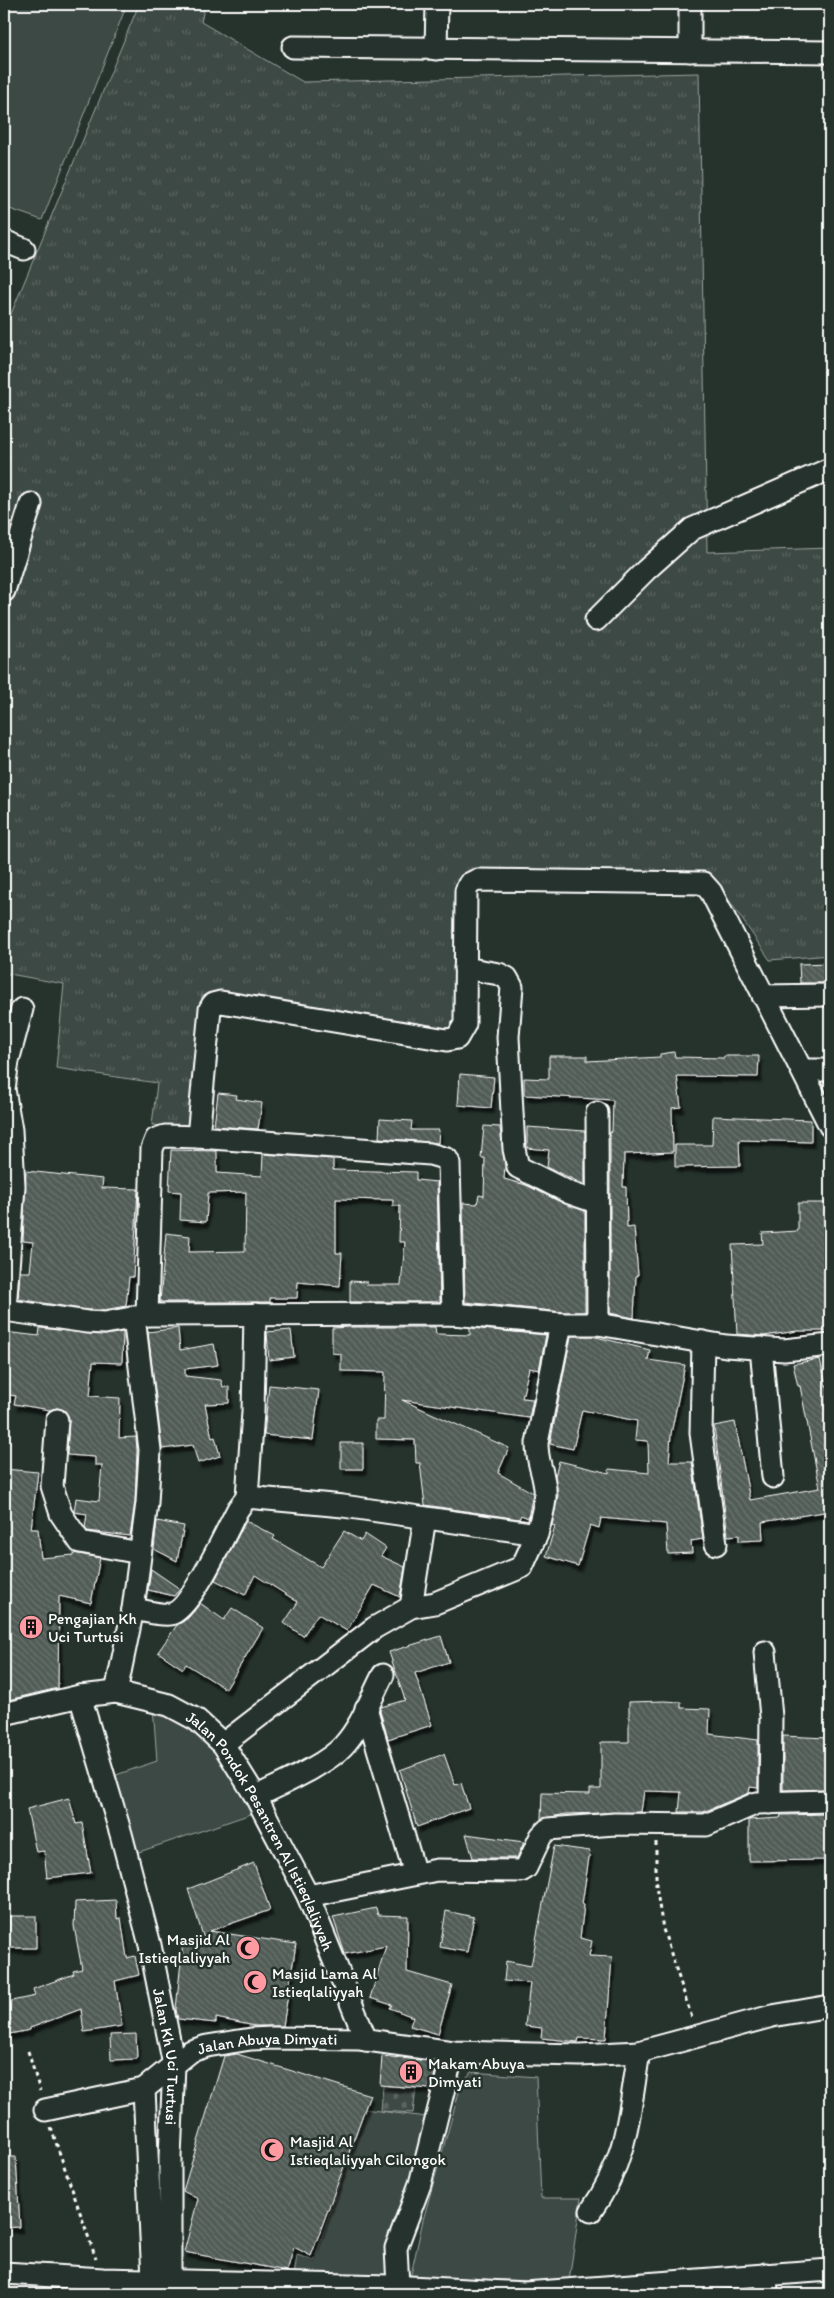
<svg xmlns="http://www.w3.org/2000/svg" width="834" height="2298" viewBox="0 0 834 2298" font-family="Itim,sans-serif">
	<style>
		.grass { fill: url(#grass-tufts); stroke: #9ea4a2 }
		.cemetery { fill: url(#cemetery-stones); stroke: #9ea4a2 }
		.park { fill: #3e4944; stroke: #9ea4a2 }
		.building { fill: url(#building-back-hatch); stroke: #fff; filter: url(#shadow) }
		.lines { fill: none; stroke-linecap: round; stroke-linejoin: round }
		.minor-casing { stroke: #fff; stroke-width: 25 }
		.path { stroke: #fff; stroke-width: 3; stroke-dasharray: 4 4; stroke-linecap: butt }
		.minor { stroke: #26332d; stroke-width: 21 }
		.labels { text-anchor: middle; stroke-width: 5; stroke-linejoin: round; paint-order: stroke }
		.poi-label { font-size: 16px; fill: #fff; stroke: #26332d; text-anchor: start }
		.street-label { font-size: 16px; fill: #fff; stroke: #26332d }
	</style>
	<defs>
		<pattern id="grass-tufts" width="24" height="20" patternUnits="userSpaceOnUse" patternTransform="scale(1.25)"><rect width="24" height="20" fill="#3e4944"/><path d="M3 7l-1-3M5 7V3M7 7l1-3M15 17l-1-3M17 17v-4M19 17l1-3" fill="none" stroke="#5b6460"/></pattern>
		<pattern id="cemetery-stones" width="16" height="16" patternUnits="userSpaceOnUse" patternTransform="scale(1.25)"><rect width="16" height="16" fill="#3e4944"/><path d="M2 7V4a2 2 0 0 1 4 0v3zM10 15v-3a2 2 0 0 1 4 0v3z" fill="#5b6460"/></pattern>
		<pattern id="building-back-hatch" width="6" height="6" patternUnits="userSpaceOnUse" patternTransform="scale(1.25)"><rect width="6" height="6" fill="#515c57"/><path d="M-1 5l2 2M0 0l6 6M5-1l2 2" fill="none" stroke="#6b7470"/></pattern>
		<filter id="shadow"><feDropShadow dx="3" dy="5.5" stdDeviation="1" flood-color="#0009"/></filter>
	</defs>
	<rect width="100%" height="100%" fill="#26332d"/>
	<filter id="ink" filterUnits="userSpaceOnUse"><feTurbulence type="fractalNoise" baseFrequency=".02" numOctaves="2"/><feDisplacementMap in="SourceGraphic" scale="10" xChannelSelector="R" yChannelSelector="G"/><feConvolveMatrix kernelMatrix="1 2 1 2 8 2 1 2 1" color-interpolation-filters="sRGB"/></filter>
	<g filter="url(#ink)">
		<path class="grass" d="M139,4H205L201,22L303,82L699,73L707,552L830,548V955L770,960L711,874L459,884L458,1030L202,996L191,1128L152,1125L157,1083L56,1068L64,984L4,973V331Z"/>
		<path class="cemetery" d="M383,2086L416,2088L413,2113L381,2111Z"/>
		<path class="park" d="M4,4H127L42,220L4,207Z
			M153,1706L218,1748L251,1814L136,1853L116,1775L157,1761Z
			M471,2072L536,2077L541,2198H581L569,2281L410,2279L423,2220L461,2085Z
			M364,2109L434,2118L389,2279L294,2276L297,2255L314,2261Z"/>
		<path class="building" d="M830,963V983H800L799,964Z
			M674,1052L675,1057L724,1058V1056H759L758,1077L677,1076L681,1107L672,1108L673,1152L624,1154L623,1187H626L627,1228L634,1227L638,1275H636L634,1318L610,1313V1132H612L613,1100L524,1095V1078L549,1079V1056H587V1061L660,1057V1054Z
			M460,1074L494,1077L491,1108L458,1105Z
			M218,1093L237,1095L236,1099L262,1103L258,1129L214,1126Z
			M713,1116L811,1120V1142L739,1140L740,1166L675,1167V1145H712Z
			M380,1119L412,1121L411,1130H439L438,1143L379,1138Z
			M484,1126L500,1127L505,1166L504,1179L526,1185L565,1204L585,1211V1312H562L465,1302L463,1203L477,1204L479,1195L484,1196L485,1158H481Z
			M527,1127L585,1131V1185L547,1167L549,1150L527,1148Z
			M171,1150L217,1151V1173L262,1176L263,1154L333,1159V1170L416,1172V1180L437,1182L440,1302H350V1281L367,1282V1285H401L405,1242H399L400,1206H393V1200L336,1199V1253H342L340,1286L298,1282L297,1298H270V1302H160L166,1233L190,1236L189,1252L245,1251L246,1192L208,1193L206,1222L180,1220L181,1192L169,1191Z
			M26,1171L103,1179L102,1188L138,1189L133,1277H129L126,1306L104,1310H88L18,1299L20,1272H30L33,1242L23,1241Z
			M798,1203H827L830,1331H797L764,1336L737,1334L732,1245L763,1244L762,1233L798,1231Z
			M350,1327H435L436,1334L470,1335V1328L546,1335L539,1370L529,1368L522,1398L533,1399L529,1418L402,1400L509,1448L498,1473L533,1493L528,1518L521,1515L519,1519L425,1505L420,1463H416L415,1440L376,1439V1420H384L385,1372L341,1371V1354L332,1353V1328Z
			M40,1328L104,1335L123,1332L122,1363L93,1362L90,1396L120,1398L119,1438L136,1437L137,1450L135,1502L130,1536L87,1531L85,1528L87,1514L74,1512L76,1498L99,1501L102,1465H95V1457L67,1455L69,1420L64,1410L57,1408L50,1410L14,1404L16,1396L4,1394V1332L39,1336Z
			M178,1328L180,1350L214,1344L218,1365L185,1369V1376L221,1380L223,1387H229V1403L205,1404L212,1438L215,1437L220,1456L198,1463L193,1445L162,1449L148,1332Z
			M291,1330L294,1357L269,1360L267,1332Z
			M571,1336H592L650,1350L648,1360L685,1365L671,1434L669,1462H692L703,1539L691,1541L692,1553L668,1554L666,1524L601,1518L599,1528L590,1525L578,1566L546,1556L555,1526L552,1525L558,1495L555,1476L559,1461L609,1473V1469L649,1473L648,1441L635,1440L637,1421L582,1410L573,1449L550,1444Z
			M820,1359L826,1386L830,1385V1511L762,1522L763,1540L739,1541V1535L728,1536L714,1426L735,1422L750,1500L820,1488L800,1386H798L793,1364Z
			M269,1385L319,1390L313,1440L264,1435Z
			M341,1443H363V1469H341Z
			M4,1469L38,1472L31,1529H38L41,1558L74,1555V1553L100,1558L91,1603L59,1596L58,1688L4,1701Z
			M157,1521L184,1526L177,1561L154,1549Z
			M246,1521L275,1536L273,1539L321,1567L344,1531L361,1541L365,1534L386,1548L381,1556L405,1567L400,1597L374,1585L347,1631L318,1614L303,1636L284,1623L298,1602L255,1575L245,1595L215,1580Z
			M151,1569L180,1589L174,1596L148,1590Z
			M200,1603L224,1620L232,1608L263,1628L226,1689L186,1664L183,1669L158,1652L177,1625L188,1618Z
			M441,1636L449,1662L415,1673L432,1725L388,1739L380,1711L381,1707L405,1700L389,1652Z
			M665,1701L681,1702V1708L710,1709L709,1734L758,1740V1788L750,1787L749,1793L703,1812H679L681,1792L644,1791L641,1812L566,1814L541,1819L542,1793L590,1794V1789H601V1742H629V1702Z
			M783,1736L827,1738L825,1771H830L829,1789L783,1790Z
			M444,1754L455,1785L461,1783L469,1808L417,1827L400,1770Z
			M69,1798L76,1824L82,1823L91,1873L47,1878L44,1851L36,1852L27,1809Z
			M830,1814V1860L749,1861V1820L780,1818L781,1815Z
			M466,1834L524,1842L517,1858H473Z
			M554,1846L590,1851L582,1904L584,1905L580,1938L592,1941L589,1956L612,1957L606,2039L579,2038L578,2042L541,2038L542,2028L525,2026L530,1983L504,1981L506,1961L531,1966Z
			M254,1863L270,1910L210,1931L296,1944L283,2026H255L216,2018V2023L178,2019L176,2009L183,1942L206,1945L188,1889Z
			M116,1900L117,1919L121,1918L127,1958L135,1956L139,1975L115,1981L122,2026L84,2032L81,2009L30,2028V2030L4,2035V2021L11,2020L7,2002L35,1996L33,1989L74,1974L73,1971L82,1969L74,1926L75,1902Z
			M376,1908L378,1915L408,1916L407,1972L452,1985L438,2034L410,2026L413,2017L390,2008L392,2005L370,1998L386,1946L345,1954L333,1917Z
			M446,1911L474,1917L467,1952L440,1947Z
			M9,1916H36V1948H9Z
			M136,2034L137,2059L111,2060L110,2035Z
			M237,2054L370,2095L311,2256L294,2247L287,2271L184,2252L198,2199L183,2191L224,2056Z
			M382,2056L438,2062L431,2089L380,2085Z
			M4,2157H16L20,2227L4,2228Z"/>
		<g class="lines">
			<g class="minor-casing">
				<g id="minor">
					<path d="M690,4V51"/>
					<path d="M293,47L830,52"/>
					<path d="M436,49L437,4"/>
					<path d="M4,241L24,249"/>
					<path d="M4,591L31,504"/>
					<path d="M596,620L646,570L692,529L830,469"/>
					<path d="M465,968L499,974L507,978L512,987L508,1037L514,1149L518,1167L570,1193L596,1202"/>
					<path d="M763,996L830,995"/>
					<path d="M804,1070H830"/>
					<path d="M597,1113L598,1324"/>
					<path d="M198,1137L430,1154L447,1159L449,1163L453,1314"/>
					<path d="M4,1310L87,1322L105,1323L147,1315L453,1314L561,1324H598L726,1346L784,1350L830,1345"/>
					<path d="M5,1310L14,1186L11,1130L4,1089L8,1061L22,1009"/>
					<path d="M147,1315L152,1149L156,1139L165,1136L198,1137L210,1009L213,1004L221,1002L447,1040L457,1038L465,1024L466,891L469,884L477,880L703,883L711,892L830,1126"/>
					<path d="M703,1342L701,1433L716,1544"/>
					<path d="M761,1348L773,1477"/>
					<path d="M57,1420L52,1486L61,1514L80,1542L140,1553"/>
					<path d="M247,1497L253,1412L255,1314"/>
					<path d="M537,1534C541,1517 548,1499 544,1482C541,1465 537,1461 537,1443L561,1324"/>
					<path d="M411,1607L425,1518"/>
					<path d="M133,1609C143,1610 160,1616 171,1614C191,1610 227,1529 238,1509L247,1497L343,1506L537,1534L522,1567L435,1603L411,1607L374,1628L223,1744"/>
					<path d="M765,1652L771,1717L770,1803"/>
					<path d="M116,1692L133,1609L147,1503L150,1450L134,1317"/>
					<path id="s1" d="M80,1696L121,1834L150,1945L174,2065L170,2157V2279"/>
					<path d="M366,1708L415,1874"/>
					<path id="s2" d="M4,1714L80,1696L116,1692L169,1705L197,1720L223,1744L256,1797L308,1896L366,2040"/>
					<path d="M256,1797C279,1785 326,1765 343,1746C361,1727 371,1698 383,1675"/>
					<path d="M308,1896L437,1870L521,1871L526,1868L541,1836L548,1829L615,1824L706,1825L757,1803L830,1801"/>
					<path d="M144,2089L153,2279"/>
					<path id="s3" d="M45,2110L144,2089L191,2051L207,2046L251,2039L272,2038L360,2039L453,2052L580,2055L639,2052L772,2016L830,2006"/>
					<path d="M591,2211C628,2159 629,2113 639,2052"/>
					<path d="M4,2273L103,2279L390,2286L525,2293L830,2270"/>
					<path d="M766,2274L767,2294"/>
					<path d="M398,2286L396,2248L420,2184L453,2052"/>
				</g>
			</g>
			<path class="path" d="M656,1842V1886L663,1929L692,2018
				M28,2051L40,2091
				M51,2128L96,2259"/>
			<use href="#minor" class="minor"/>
		</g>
	</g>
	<defs>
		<g id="building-disc" transform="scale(1.25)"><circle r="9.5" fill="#ff9aa2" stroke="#26332d"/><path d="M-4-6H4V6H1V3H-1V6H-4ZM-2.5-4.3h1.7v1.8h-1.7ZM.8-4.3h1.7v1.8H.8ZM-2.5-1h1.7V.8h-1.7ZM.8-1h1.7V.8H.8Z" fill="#111"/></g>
		<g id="mosque-disc" transform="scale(1.25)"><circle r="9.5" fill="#ff9aa2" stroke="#26332d"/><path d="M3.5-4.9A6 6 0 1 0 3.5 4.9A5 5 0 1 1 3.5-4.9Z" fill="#111"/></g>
	</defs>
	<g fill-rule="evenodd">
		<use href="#building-disc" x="31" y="1627"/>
		<use href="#mosque-disc" x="248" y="1948"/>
		<use href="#mosque-disc" x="255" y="1982"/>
		<use href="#building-disc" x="411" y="2072"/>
		<use href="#mosque-disc" x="272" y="2150"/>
	</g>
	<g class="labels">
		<g class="poi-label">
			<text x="48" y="1624">Pengajian Kh<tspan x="48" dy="18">Uci Turtusi</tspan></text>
			<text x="230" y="1945" text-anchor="end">Masjid Al<tspan x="230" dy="18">Istieqlaliyyah</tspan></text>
			<text x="272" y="1979">Masjid Lama Al<tspan x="272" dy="18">Istieqlaliyyah</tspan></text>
			<text x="428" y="2069">Makam Abuya<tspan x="428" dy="18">Dimyati</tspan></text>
			<text x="290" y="2147">Masjid Al<tspan x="290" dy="18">Istieqlaliyyah Cilongok</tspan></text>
		</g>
		<g class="street-label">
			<text dy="6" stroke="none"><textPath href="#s2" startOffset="329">Jalan Pondok Pesantren Al Istieqlaliyyah</textPath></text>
			<text dy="6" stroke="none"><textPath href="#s3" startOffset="239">Jalan Abuya Dimyati</textPath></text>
			<text dy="6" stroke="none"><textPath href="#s1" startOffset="372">Jalan Kh Uci Turtusi</textPath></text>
		</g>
	</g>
	<rect width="834" height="2298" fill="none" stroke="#26332d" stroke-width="20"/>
	<rect x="10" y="10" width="814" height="2278" fill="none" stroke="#fff" stroke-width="2" filter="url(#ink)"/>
</svg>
